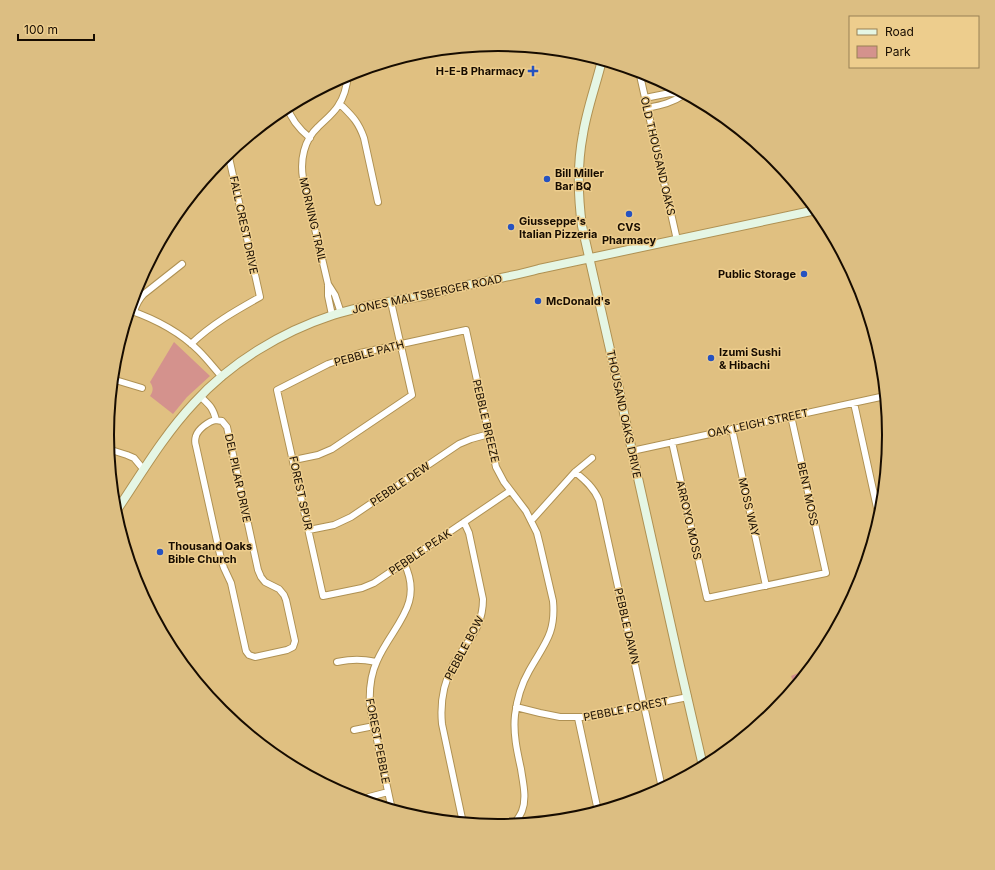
<svg xmlns="http://www.w3.org/2000/svg" width="995" height="870" viewBox="0 0 995 870" font-family="Inter,sans-serif">
	<style>
		.green { fill: #d4928d }
		.lines { fill: none; stroke-linecap: round; stroke-linejoin: round }
		.minor-casing { stroke: #af9153; stroke-width: 8 }
		.secondary-casing { stroke: #af9153; stroke-width: 10 }
		.minor { stroke: #fff; stroke-width: 6 }
		.secondary { stroke: #e5f6e4; stroke-width: 8 }
		.poi-dot { fill: #2652c0; stroke: #edcd8d; stroke-width: 1.5 }
		.labels { text-anchor: middle; stroke-width: 3; stroke-linejoin: round; paint-order: stroke }
		.poi-label { font-size: 11px; font-weight: bold; fill: #170c00; stroke: #edcd8d; text-anchor: start }
		.street-label { font-size: 11px; fill: #170c00; stroke: #edcd8d }
		.rim { fill: none; stroke: #170c00; stroke-width: 2 }
	</style>
	<rect width="100%" height="100%" fill="#e0c081"/>
	<path class="green" d="M174,342L210,376L187,397L173,414L150,396C153,391 154,388 150,382Z
		M808,669L795,686L791,676Z"/>
	<g class="lines">
		<g class="minor-casing">
			<path id="minor" d="M639,71L677,240
				M645,98L670,93L685,94
				M340,104C352,116 358,121 364,138L378,202
				M287,106C291,120 299,129 310,138
				M647,108C662,105 672,103 685,94
				M741,131V133H742
				M328,284L335,295L341,313
				M129,310C155,319 179,331 199,351C207,359 214,368 222,377
				M134,312C136,305 139,299 144,294L182,264
				M332,315L328,296V284L303,178C300,160 304,140 318,127C325,120 333,114 338,106C345,96 347,86 348,74
				M191,344C212,324 235,311 260,297L228,153
				M112,379L142,388
				M200,396C209,405 213,407 216,420C209,421 198,429 196,436C195,439 195,443 196,446L221,559L224,568L231,583L246,651L249,655L255,657L287,650L293,647L295,641L286,600L284,595L279,589L265,582L261,577L258,570L227,427L222,421L216,420
				M854,403L879,517
				M732,429L766,586
				M672,442L707,598L826,573L791,416
				M108,449L127,455L134,458L144,470
				M632,451L885,396
				M294,460L318,455L332,449L412,395L391,302
				M575,472C585,480 594,488 599,500L662,788
				M510,491L374,583L362,588L323,596L277,390L328,364L360,353L466,330L496,467L504,482L526,511L537,533L540,545L553,601C556,634 544,644 529,671C521,685 517,699 515,715C513,733 517,751 521,769C523,783 527,798 522,811C520,816 517,820 514,824
				M531,521L575,472L592,458
				M309,530L334,525L351,517L459,444L471,439L489,434
				M337,662C353,659 361,659 376,662
				M516,707L540,713L560,717H586L688,697
				M578,718L598,811
				M354,730L374,726
				M369,797L388,792
				M392,810L370,707C369,691 370,676 377,661C392,626 425,605 404,563
				M463,823L442,724C440,703 443,684 453,665C467,640 483,629 483,599L469,533L464,522"/>
		</g>
		<g class="secondary-casing">
			<path id="secondary" d="M602,60C596,85 587,109 583,134C577,165 578,196 582,226L619,389L632,451L680,666L703,766
				M115,513C140,476 163,436 194,403C230,363 281,332 333,315C363,305 396,301 427,295C444,291 461,286 477,283C498,278 519,275 539,269L816,210"/>
		</g>
		<use href="#minor" class="minor"/>
		<use href="#secondary" class="secondary"/>
	</g>
	<g class="poi-dot">
		<path d="M531 65h4v4h4v4h-4v4h-4v-4h-4v-4h4z"/>
		<circle cx="547" cy="179" r="4"/>
		<circle cx="629" cy="214" r="4"/>
		<circle cx="511" cy="227" r="4"/>
		<circle cx="804" cy="274" r="4"/>
		<circle cx="538" cy="301" r="4"/>
		<circle cx="711" cy="358" r="4"/>
		<circle cx="160" cy="552" r="4"/>
	</g>
	<g class="labels">
		<g class="poi-label">
			<text x="525" y="75" text-anchor="end">H-E-B Pharmacy</text>
			<text x="555" y="177">Bill Miller<tspan x="555" dy="13">Bar BQ</tspan></text>
			<text x="519" y="225">Giusseppe's<tspan x="519" dy="13">Italian Pizzeria</tspan></text>
			<text x="629" y="231" text-anchor="middle">CVS<tspan x="629" dy="13">Pharmacy</tspan></text>
			<text x="796" y="278" text-anchor="end">Public Storage</text>
			<text x="546" y="305">McDonald's</text>
			<text x="719" y="356">Izumi Sushi<tspan x="719" dy="13">&amp; Hibachi</tspan></text>
			<text x="168" y="550">Thousand Oaks<tspan x="168" dy="13">Bible Church</tspan></text>
		</g>
		<g class="street-label">
			<text transform="translate(658 156) rotate(77)" y="4">OLD THOUSAND OAKS</text>
			<text transform="translate(313 220) rotate(77)" y="4">MORNING TRAIL</text>
			<text transform="translate(244 225) rotate(78)" y="4">FALL CREST DRIVE</text>
			<text transform="translate(427 294) rotate(-12)" y="4">JONES MALTSBERGER ROAD</text>
			<text transform="translate(369 353) rotate(-15)" y="4">PEBBLE PATH</text>
			<text transform="translate(624 414) rotate(78)" y="4">THOUSAND OAKS DRIVE</text>
			<text transform="translate(486 421) rotate(77)" y="4">PEBBLE BREEZE</text>
			<text transform="translate(758 423) rotate(-12)" y="4">OAK LEIGH STREET</text>
			<text transform="translate(238 478) rotate(78)" y="4">DEL PILAR DRIVE</text>
			<text transform="translate(400 484) rotate(-34)" y="4">PEBBLE DEW</text>
			<text transform="translate(301 493) rotate(78)" y="4">FOREST SPUR</text>
			<text transform="translate(808 494) rotate(78)" y="4">BENT MOSS</text>
			<text transform="translate(749 507) rotate(77)" y="4">MOSS WAY</text>
			<text transform="translate(689 520) rotate(77)" y="4">ARROYO MOSS</text>
			<text transform="translate(420 552) rotate(-34)" y="4">PEBBLE PEAK</text>
			<text transform="translate(627 626) rotate(77)" y="4">PEBBLE DAWN</text>
			<text transform="translate(464 648) rotate(-62)" y="4">PEBBLE BOW</text>
			<text transform="translate(626 709) rotate(-11)" y="4">PEBBLE FOREST</text>
			<text transform="translate(378 741) rotate(79)" y="4">FOREST PEBBLE</text>
		</g>
	</g>
	<path d="M0 0H995V870H0ZM114 435a384 384 0 1 1 768 0a384 384 0 1 1-768 0Z" fill="#dcbe82" fill-rule="evenodd"/>
	<path class="rim" d="M114 435a384 384 0 1 1 768 0a384 384 0 1 1-768 0Z"/>
	<rect x="849" y="16" width="130" height="52" fill="#edcd8d" stroke="#978055"/>
	<rect x="857" y="29" width="20" height="6" fill="#e5f6e4" stroke="#978055"/>
	<text x="885" y="36" font-size="12" fill="#170c00">Road</text>
	<rect x="857" y="46" width="20" height="12" fill="#d4928d" stroke="#978055"/>
	<text x="885" y="56" font-size="12" fill="#170c00">Park</text>
	<path d="M18 34v6h76v-6" fill="none" stroke="#170c00" stroke-width="2"/>
	<text x="24" y="34" font-size="12" fill="#170c00" stroke="#edcd8d" stroke-width="3" paint-order="stroke">100 m</text>
</svg>
